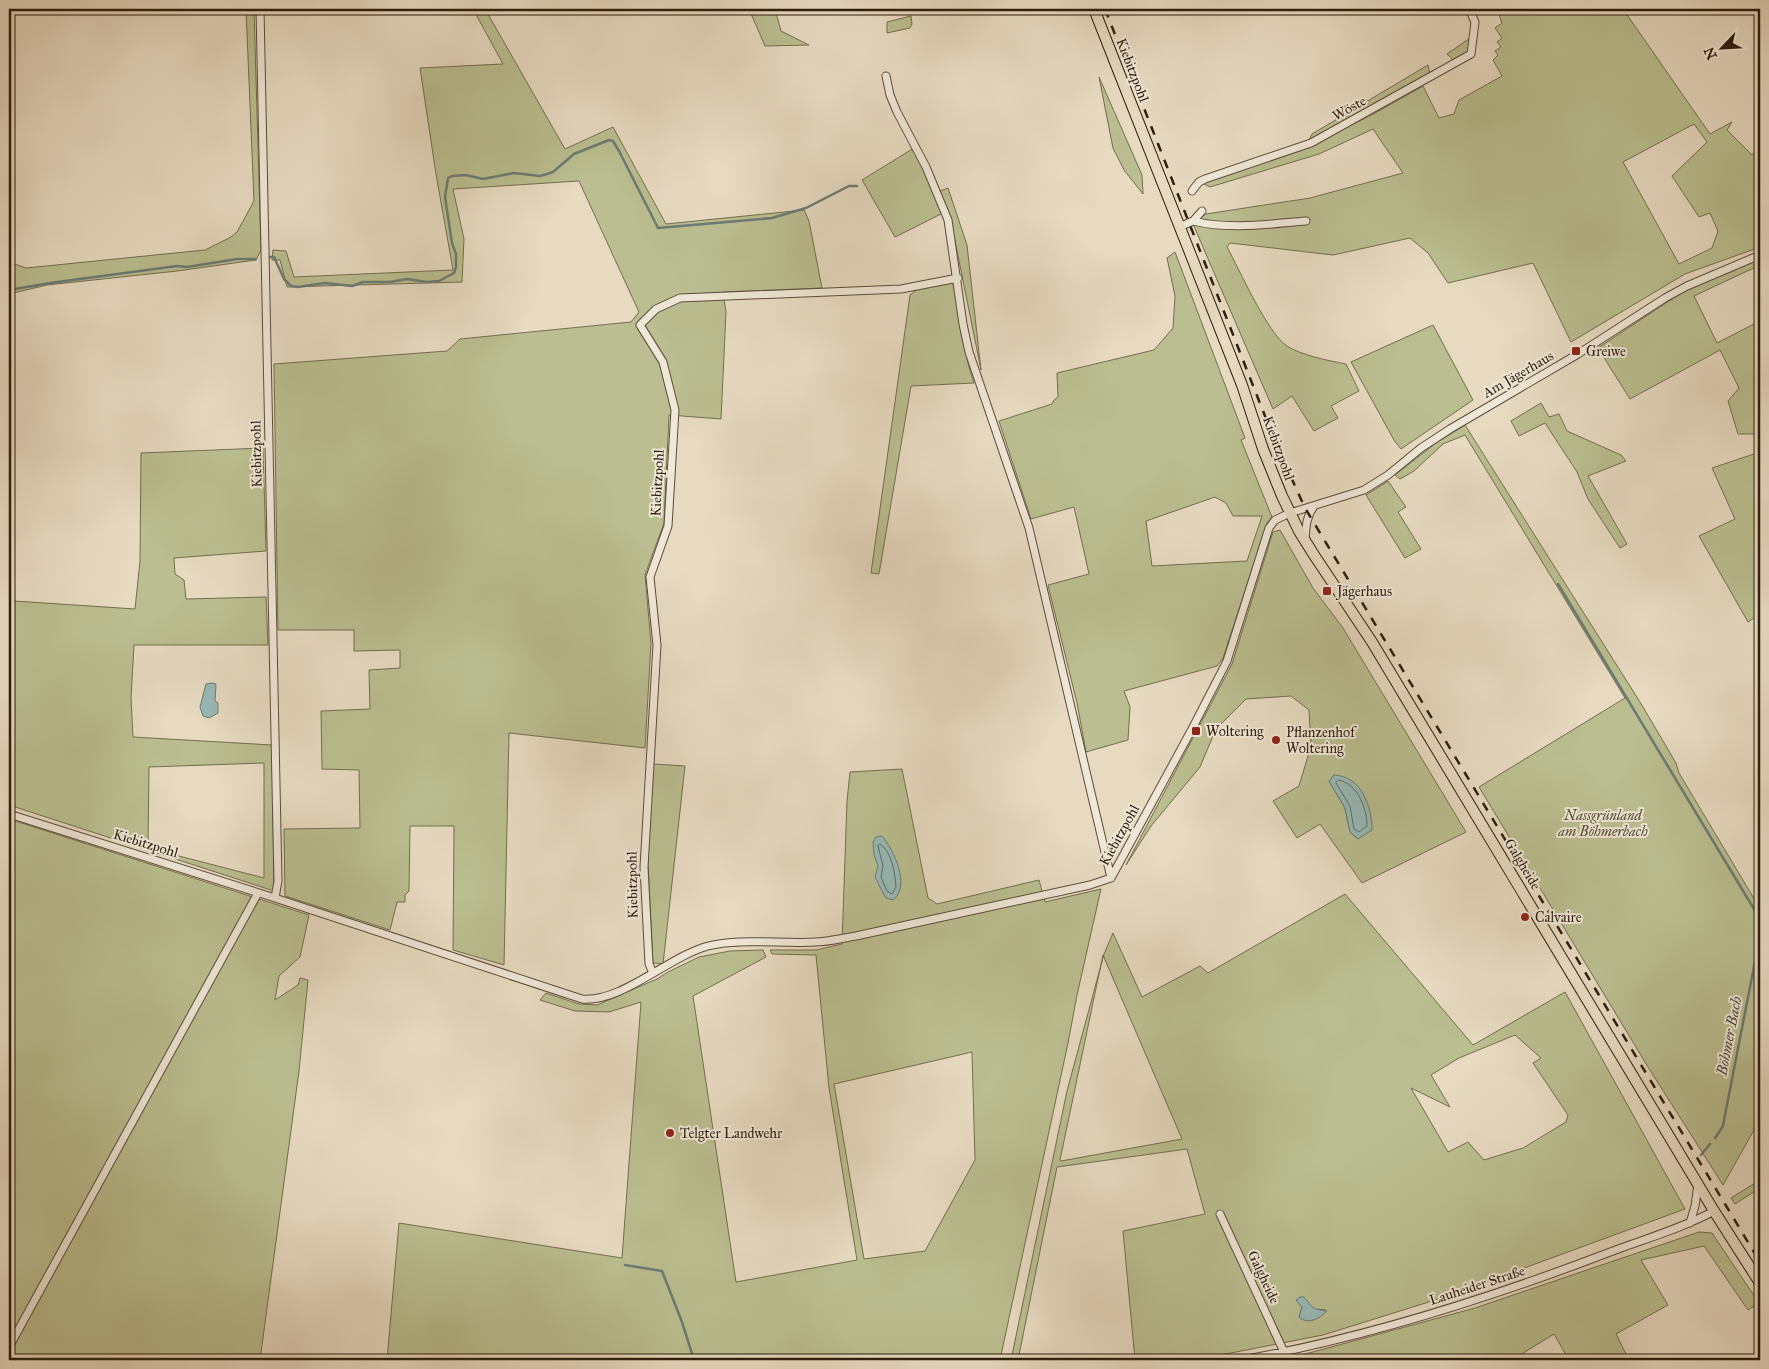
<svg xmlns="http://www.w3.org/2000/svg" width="1769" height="1369" viewBox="0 0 1769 1369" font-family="'IM FELL Great Primer',serif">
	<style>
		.green { fill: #babe90; stroke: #736e4e; fill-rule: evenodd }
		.water { fill: #97bab8; stroke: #6c7b74 }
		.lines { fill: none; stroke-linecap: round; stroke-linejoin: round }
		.shore { stroke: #626c62; stroke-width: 1 }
		.stream { stroke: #6c7b74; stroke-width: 2.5 }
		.minor-casing { stroke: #5b4c3a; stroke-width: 9 }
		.primary-casing { stroke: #2c1d0d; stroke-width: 12 }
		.minor { stroke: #efe7d7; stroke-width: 7 }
		.primary { stroke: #e7dac1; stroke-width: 10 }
		.rail { stroke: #2c1d0d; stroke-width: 2.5; stroke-dasharray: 9 9; stroke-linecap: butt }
		.poi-dot { fill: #8f2418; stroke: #efe7d7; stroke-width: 2 }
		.labels { text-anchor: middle; stroke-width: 4; stroke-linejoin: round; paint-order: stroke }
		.street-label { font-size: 14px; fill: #2c1d0d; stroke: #efe7d7 }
		.poi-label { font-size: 14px; fill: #2c1d0d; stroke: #efe7d7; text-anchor: start }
		.park-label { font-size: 14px; font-style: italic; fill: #574d34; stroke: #efe7d7 }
		.water-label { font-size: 15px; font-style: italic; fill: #4c4c40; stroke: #efe7d7 }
	</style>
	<rect width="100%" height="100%" fill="#e7dac1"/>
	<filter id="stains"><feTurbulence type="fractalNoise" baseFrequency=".004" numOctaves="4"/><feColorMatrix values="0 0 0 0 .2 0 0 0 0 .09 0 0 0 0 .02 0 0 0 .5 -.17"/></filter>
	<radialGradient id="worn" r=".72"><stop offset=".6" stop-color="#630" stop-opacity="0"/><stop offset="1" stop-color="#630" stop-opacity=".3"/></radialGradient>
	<path class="green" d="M246,9H254L261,250L256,260L177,271L47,285L9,294V262L26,268L205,250L231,237L237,232L254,201Z
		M473,9H485L565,149L613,127L666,224L804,210L809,221L822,288L723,292L726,312L721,419L669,415L664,523L645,575L651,643L645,748L509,733L504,965L453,950L454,826H410L409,891L405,895V902H397L390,930L285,896L284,829L360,828L359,770L322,769L321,711L370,709L369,670L400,668V650L354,651V630H278L274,364L447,351L460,339L631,322L639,312L579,181L453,189L464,239L462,282L287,287L280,260H272L273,250L286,251L294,277L453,270L436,174L420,68L503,64Z
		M749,9H775L781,31L809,45L765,46Z
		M1508,9H1623L1710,134L1732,122L1727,130L1752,155L1760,146V247L1685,274L1571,342L1533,263L1448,283L1428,253L1410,238L1333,255L1230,243L1227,247C1239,269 1268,334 1287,346C1300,355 1330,361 1346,364L1359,391L1331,406L1338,418L1314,431L1292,396L1273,409L1193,224L1195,221L1206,214L1310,198L1403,173L1373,129L1319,154L1210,187L1204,184L1212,178L1312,145L1375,113L1423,86L1439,118L1454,114L1459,100L1502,76L1493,60L1498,55L1495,51L1501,47L1497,42L1502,38L1495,28L1502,23L1499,14ZM1694,124L1707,142L1672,176L1699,217L1710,213L1718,231L1712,248L1679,264L1623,162Z
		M911,16L912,24L910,28L887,33V22Z
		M1470,38L1468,53L1454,61L1447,54Z
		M1428,65L1430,74L1309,140L1312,134Z
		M1099,77L1142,175L1143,194L1124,170L1113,148Z
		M914,148L943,213L895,237L862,180Z
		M948,188L967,245L981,370L951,221L940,191Z
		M1175,252L1245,438L1241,440L1272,517L1267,523L1223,658L1217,666L1124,691L1130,707L1128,740L1086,752L1077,703L1048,585L1089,574L1074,507L1031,519L999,421L1052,404L1054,400L1058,397L1057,373L1154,350L1173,328L1175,296L1167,258ZM1215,497L1226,503L1233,516H1262L1247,561L1152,566L1146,521Z
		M1755,260L1758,266L1694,296L1717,343L1760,321V441L1755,434H1738L1728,401L1739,388L1720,350L1630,399L1598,348L1690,287Z
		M950,282L956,287C960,319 963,352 974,383L911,386L879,574L871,573L910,295L919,288Z
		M1433,325L1473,400L1401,449L1394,440L1351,362Z
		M1541,403L1549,417L1559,414L1567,431L1621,455L1626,461L1588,476L1627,544L1620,548L1588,499L1577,472L1545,423L1519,436L1511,421Z
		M1465,425L1640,702L1676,763L1679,773L1756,902L1760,883V1091L1754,1130L1723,1185L1648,1067L1479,787L1625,698L1465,435L1443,444L1414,471L1400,479L1395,475L1436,443Z
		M263,448L266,551L174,558L175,574L184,580L186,599L266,597L268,645H134L131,698L133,737L272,745L274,891L9,805V733L10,722L9,677L14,601L135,609L140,561L141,453ZM264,763V878L148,848L149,767Z
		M1760,452V614L1748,622L1699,536L1735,519L1712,468Z
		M1388,481L1406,507L1398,512L1421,549L1405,558L1366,495Z
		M1280,530L1313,588L1343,628L1466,832L1362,883L1320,824L1297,838L1273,801L1299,786L1311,746L1309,710L1291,696L1246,699L1216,729L1200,767L1151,826L1126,865L1232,664L1273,532ZM1334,775L1358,839L1350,832L1345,808L1329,781Z
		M653,764L685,766L663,964L653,963L648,863Z
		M902,769L928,898L937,904L1039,880L1045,902L1101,889L1077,995L1068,1043L1000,1360H387L399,1223L622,1258L641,1002L609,1012L575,1011L540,1000L546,993L579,1004L597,1005L657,979L668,972L699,957L730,951L763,950L766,957L693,996L736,1282L857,1260L829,1088L816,955L772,954L770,950H816L842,944L847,801L850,772ZM972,1052L975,1160L925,1251L864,1259L834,1084Z
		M9,819L309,915L300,957L279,976L275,1000L298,985L300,978L308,980L299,1071L260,1360H9Z
		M1345,894L1473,1045L1565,992L1685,1209L1448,1296L1323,1335L1195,1360H1135L1123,1231L1205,1214L1187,1149L1057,1167L1018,1360H1011L1067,1091L1104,954L1113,933L1142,997L1200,966L1208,973ZM1103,955L1182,1139L1061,1161L1060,1160ZM1515,1035L1541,1058L1533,1063L1568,1115L1566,1122L1523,1148L1484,1160L1468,1142L1448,1152L1411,1088L1450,1107L1431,1075L1459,1058ZM1307,1301L1309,1306L1315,1309L1326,1310L1299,1317L1302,1307L1299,1303Z
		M1760,1180V1188L1735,1204L1731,1198Z
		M1699,1232L1712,1233L1759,1303L1748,1310L1704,1246L1641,1260L1668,1305L1616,1334L1629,1360H1569L1554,1334L1512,1360H1276L1298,1356L1475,1308Z"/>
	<path class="water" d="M212,683L216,684L215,701L218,703V713L209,718L203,716L200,707L206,684Z
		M1334,775C1361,776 1372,806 1372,830L1358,839L1350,832L1345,808L1329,781Z
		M882,836C894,850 911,886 893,900L886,898L883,893L875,877L878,866L874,855L873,842L876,837Z
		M1300,1297H1304C1313,1308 1312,1309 1327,1311C1319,1319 1308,1325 1299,1317L1302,1307L1296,1300Z"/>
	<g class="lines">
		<path class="shore" d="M1339,780C1358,784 1367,809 1367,826L1359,832L1354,829L1350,806L1336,783Z
			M880,844C892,851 895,874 896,887L892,894L887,891L881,877L883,866L878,846Z"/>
		<path class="stream" d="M269,257H274L284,279L291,286L298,287L325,283L352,286L363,282H390L407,279L427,282L439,281L454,273L456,267V254L452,243L445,197L448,178L452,176L466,175L483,179L514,173L540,176L547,174L553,172L574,154L609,140L613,141L619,151L658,228L772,218L806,208L849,186H857
			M9,290L50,283L177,266L187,267L237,259H256
			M1558,584L1760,919
			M1715,1138L1723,1126L1725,1115L1760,936
			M1701,1155L1710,1144
			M625,1265L662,1271L682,1322L694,1360"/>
		<g class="minor-casing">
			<path id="minor" d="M260,9L278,881L275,898
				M886,76L890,95L897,112L926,167L948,220L963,324L969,352L1029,528L1111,878
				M1192,191L1199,182L1205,179L1311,143L1471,54L1475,22L1469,9
				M1193,221C1229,230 1269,224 1306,221
				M1179,227L1193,221L1202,211
				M1305,540C1306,527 1306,517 1314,506
				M9,814L275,898L582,999C621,1003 668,957 708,946C738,938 782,944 815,942C828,942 843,938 856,936L1090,885L1111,878L1192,729L1227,661L1269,528L1275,520L1290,513L1364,490L1388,475L1421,448L1450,429L1578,354L1665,298L1687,286L1760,255
				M653,973L649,964L644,867L657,645L650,577L668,526L675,410L663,362L640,325L656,309L680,298L901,289L958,278
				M1220,1214L1284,1352
				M1690,1223L1695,1206L1698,1184
				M9,1347L258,893
				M1241,1360C1365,1338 1487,1299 1605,1254C1641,1240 1681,1229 1714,1211"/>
		</g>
		<g class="primary-casing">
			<path id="primary" d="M1094,9L1242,385L1263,449L1282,496L1299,531L1314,555L1372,642L1714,1211L1760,1283"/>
		</g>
		<use href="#minor" class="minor"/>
		<use href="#primary" class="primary"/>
		<path class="rail" d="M1105,9L1276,444L1305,508L1760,1262"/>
	</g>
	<g class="poi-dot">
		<rect x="1571" y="346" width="10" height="10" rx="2.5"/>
		<rect x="1322" y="586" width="10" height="10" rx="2.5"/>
		<rect x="1191" y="726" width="10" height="10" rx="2.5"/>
		<circle cx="1276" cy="740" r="5"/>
		<circle cx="1525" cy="917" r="5"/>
		<circle cx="670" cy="1133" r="5"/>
	</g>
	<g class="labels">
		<g class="street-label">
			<text transform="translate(1133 70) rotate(69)" y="5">Kiebitzpohl</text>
			<text transform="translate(1349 108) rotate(-29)" y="5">Wöste</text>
			<text transform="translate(1518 374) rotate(-30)" y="5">Am Jägerhaus</text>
			<text transform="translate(1279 448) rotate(70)" y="5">Kiebitzpohl</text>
			<text transform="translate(256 454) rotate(-91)" y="5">Kiebitzpohl</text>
			<text transform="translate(657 483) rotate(-87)" y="5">Kiebitzpohl</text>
			<text transform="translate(1119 835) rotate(-61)" y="5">Kiebitzpohl</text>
			<text transform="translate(146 843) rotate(17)" y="5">Kiebitzpohl</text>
			<text transform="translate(1523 864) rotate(59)" y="5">Galgheide</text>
			<text transform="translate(632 885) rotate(-91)" y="5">Kiebitzpohl</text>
			<text transform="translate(1264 1277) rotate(65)" y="5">Galgheide</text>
			<text transform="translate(1477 1285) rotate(-18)" y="5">Lauheider Straße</text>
		</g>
		<g class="poi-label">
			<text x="1586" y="356">Greiwe</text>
			<text x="1337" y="596">Jägerhaus</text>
			<text x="1206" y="736">Woltering</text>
			<text x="1286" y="737">Pflanzenhof<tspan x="1286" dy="16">Woltering</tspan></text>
			<text x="1535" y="922">Calvaire</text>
			<text x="680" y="1138">Telgter Landwehr</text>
		</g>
		<g class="park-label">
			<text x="1603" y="820">Nassgrünland<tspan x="1603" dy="16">am Böhmerbach</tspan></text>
		</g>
		<g class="water-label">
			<text transform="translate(1729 1036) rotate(-79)" y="5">Böhmer Bach</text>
		</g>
	</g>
	<rect width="1769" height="1369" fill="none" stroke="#e7dac1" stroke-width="30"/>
	<rect x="10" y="10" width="1749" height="1349" fill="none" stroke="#2c1d0d" stroke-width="2.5"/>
	<rect x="15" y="15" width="1739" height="1339" fill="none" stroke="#2c1d0d"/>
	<g transform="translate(1722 48) rotate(245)" stroke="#efe7d7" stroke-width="4" paint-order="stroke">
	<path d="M0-4L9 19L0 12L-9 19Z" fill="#2c1d0d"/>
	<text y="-8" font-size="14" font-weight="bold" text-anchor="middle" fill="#2c1d0d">N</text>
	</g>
	<rect width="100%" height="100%" filter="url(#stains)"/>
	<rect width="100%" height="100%" fill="url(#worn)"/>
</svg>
